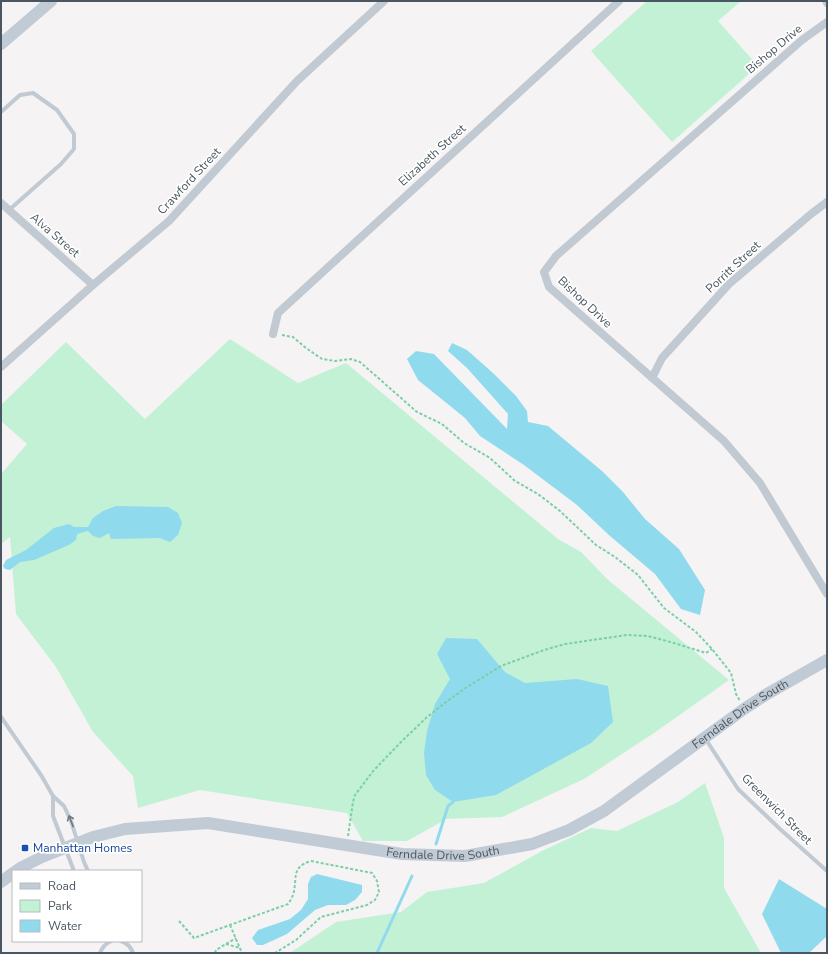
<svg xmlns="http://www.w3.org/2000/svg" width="828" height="954" viewBox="0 0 828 954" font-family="'Nunito Sans',sans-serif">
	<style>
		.green { fill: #c3f1d5 }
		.water { fill: #90daee }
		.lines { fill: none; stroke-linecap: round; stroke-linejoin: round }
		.stream { stroke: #90daee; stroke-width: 3 }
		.path { stroke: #7ad0a6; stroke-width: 2; stroke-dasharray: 3 2; stroke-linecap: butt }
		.lane { stroke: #c1cad2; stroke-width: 4 }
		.street { stroke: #c1cad2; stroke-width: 8 }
		.secondary { stroke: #c1cbd6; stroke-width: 12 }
		.oneway { stroke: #6e7983 }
		.transit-dot { fill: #1a4fb4; stroke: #fff; stroke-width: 1.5 }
		.labels { text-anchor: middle; stroke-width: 3.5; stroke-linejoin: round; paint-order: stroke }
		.street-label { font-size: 12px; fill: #4a5661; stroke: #fff }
		.transit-label { font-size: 12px; fill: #164399; stroke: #fff; text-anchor: start }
	</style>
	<rect width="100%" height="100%" fill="#f5f3f3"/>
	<path class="green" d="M647,1H741L718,21L758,66L672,142L591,51Z
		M230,339L298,383L346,363L558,539L581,552L607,579L729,680L654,733L584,779L502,817L444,819L443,821L407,841H363L347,813L200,790L138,808L133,776L93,732L56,667L16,614L10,537L1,544V474L27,444L1,421V405L66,342L145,419Z
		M705,783L724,838V888L761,953H290L336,922L401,912L427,892L484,883L542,851L591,828L617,831L678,802Z"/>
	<path class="water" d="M452,343L467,350L493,373L516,396L527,411L528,422L548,426L602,471L623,492L645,519L679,549L705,590L700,615L681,609L655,574L610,536L577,505L524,465L480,436L465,418L418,380L407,359L416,351L434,354L507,429L508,414L467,368L448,351Z
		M116,506L168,507L178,513L182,523L178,535L170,542L160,538L111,539L109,533L100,538L93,536L88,531L77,534L76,540L69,545L34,560L20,562L10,570L5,569L3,566L6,560L26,550L54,528L69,524L74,527H88L93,518L103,511Z
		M446,638L477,639L505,672L525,683L577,679L608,686L613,722L591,743L496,795L453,802L435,790L426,775L424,753L427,731L435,704L450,679L437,654Z
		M317,874L362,885V892L355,900L346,905H328L315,910L287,934L263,945H257L252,938L258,930L290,919L301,910L308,899V884L311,877Z
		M779,879L827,909V936L809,953H781L762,914Z"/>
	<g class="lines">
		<path class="stream" d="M436,844L448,806L453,802
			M377,953L412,876"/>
		<path class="path" d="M282,335L293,337L306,348L322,359L335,361L351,359L360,362L417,412L442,424L464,443L490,458L515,481L538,494L560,511L596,545L615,557L638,575L664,608L696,632L712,649L731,673L736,694L740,701
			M348,836L353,802L355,795L374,770L402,741L426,718L446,702L467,687L501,666L544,650L565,644L627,635L648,636L674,643L706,653L712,649
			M179,921L194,938L288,904C290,901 292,898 293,895C298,879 290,867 311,861L372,873L377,881L379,892L375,900L367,905L321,917L296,940L275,953
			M230,925L242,953
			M226,944L240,948
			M215,953L216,950L236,938"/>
		<path class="lane" d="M1,112L20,95L33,93L57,110L74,134V149L61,164L9,210
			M1,717L41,775L53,796L64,806L71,821L84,862L88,871
			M705,738L738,789L780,829L827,871
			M53,796V816L74,871
			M121,941C127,943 131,947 133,953
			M100,953C102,947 105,944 111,941"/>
		<path class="street" d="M826,1L827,3
			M827,22L802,40L556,256L544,272L549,287L724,441L760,483L827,594
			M1,203L93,285
			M273,334L278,313L619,1
			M1,367L93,285L169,221L297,81L384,1
			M652,378L662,358L729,284L811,214L827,202"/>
		<g class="secondary">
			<path d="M1,44L51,1"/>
			<path id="s1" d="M16,871L22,867L42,857L65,848L93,837L125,829L208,823L402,854L465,856L532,844L569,830L604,811L744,709L767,694L827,660"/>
			<path d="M1,882L13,873"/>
		</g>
	</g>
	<defs><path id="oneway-shaft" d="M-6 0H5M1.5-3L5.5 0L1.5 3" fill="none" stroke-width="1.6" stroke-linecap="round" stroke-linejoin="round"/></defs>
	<use class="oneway" href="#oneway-shaft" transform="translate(71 821) rotate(-111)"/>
	<rect class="transit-dot" x="21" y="844" width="8" height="8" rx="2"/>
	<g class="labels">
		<g class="street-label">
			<text transform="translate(774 49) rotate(-40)" y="4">Bishop Drive</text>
			<text transform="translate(432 155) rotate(-42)" y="4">Elizabeth Street</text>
			<text transform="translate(189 181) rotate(-47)" y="4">Crawford Street</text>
			<text transform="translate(55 235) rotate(41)" y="4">Alva Street</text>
			<text transform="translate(733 267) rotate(-43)" y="4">Porritt Street</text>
			<text transform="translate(585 302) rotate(43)" y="4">Bishop Drive</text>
			<text dy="4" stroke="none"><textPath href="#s1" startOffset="775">Ferndale Drive South</textPath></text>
			<text transform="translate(777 809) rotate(45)" y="4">Greenwich Street</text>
			<text dy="4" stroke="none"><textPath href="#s1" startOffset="438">Ferndale Drive South</textPath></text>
		</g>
		<g class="transit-label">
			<text x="33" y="852">Manhattan Homes</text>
		</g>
	</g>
	<rect width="828" height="954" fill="none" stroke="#4a5661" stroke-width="4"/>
	<rect x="12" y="870" width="130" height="72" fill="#ffffff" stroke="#b7bbc0"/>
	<rect x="20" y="883" width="20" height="6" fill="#c1cbd6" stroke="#b7bbc0"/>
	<text x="48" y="890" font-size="12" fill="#4a5661">Road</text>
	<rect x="20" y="900" width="20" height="12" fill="#c3f1d5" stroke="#b7bbc0"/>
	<text x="48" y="910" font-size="12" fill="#4a5661">Park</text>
	<rect x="20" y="920" width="20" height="12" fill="#90daee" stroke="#b7bbc0"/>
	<text x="48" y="930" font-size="12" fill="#4a5661">Water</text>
</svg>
